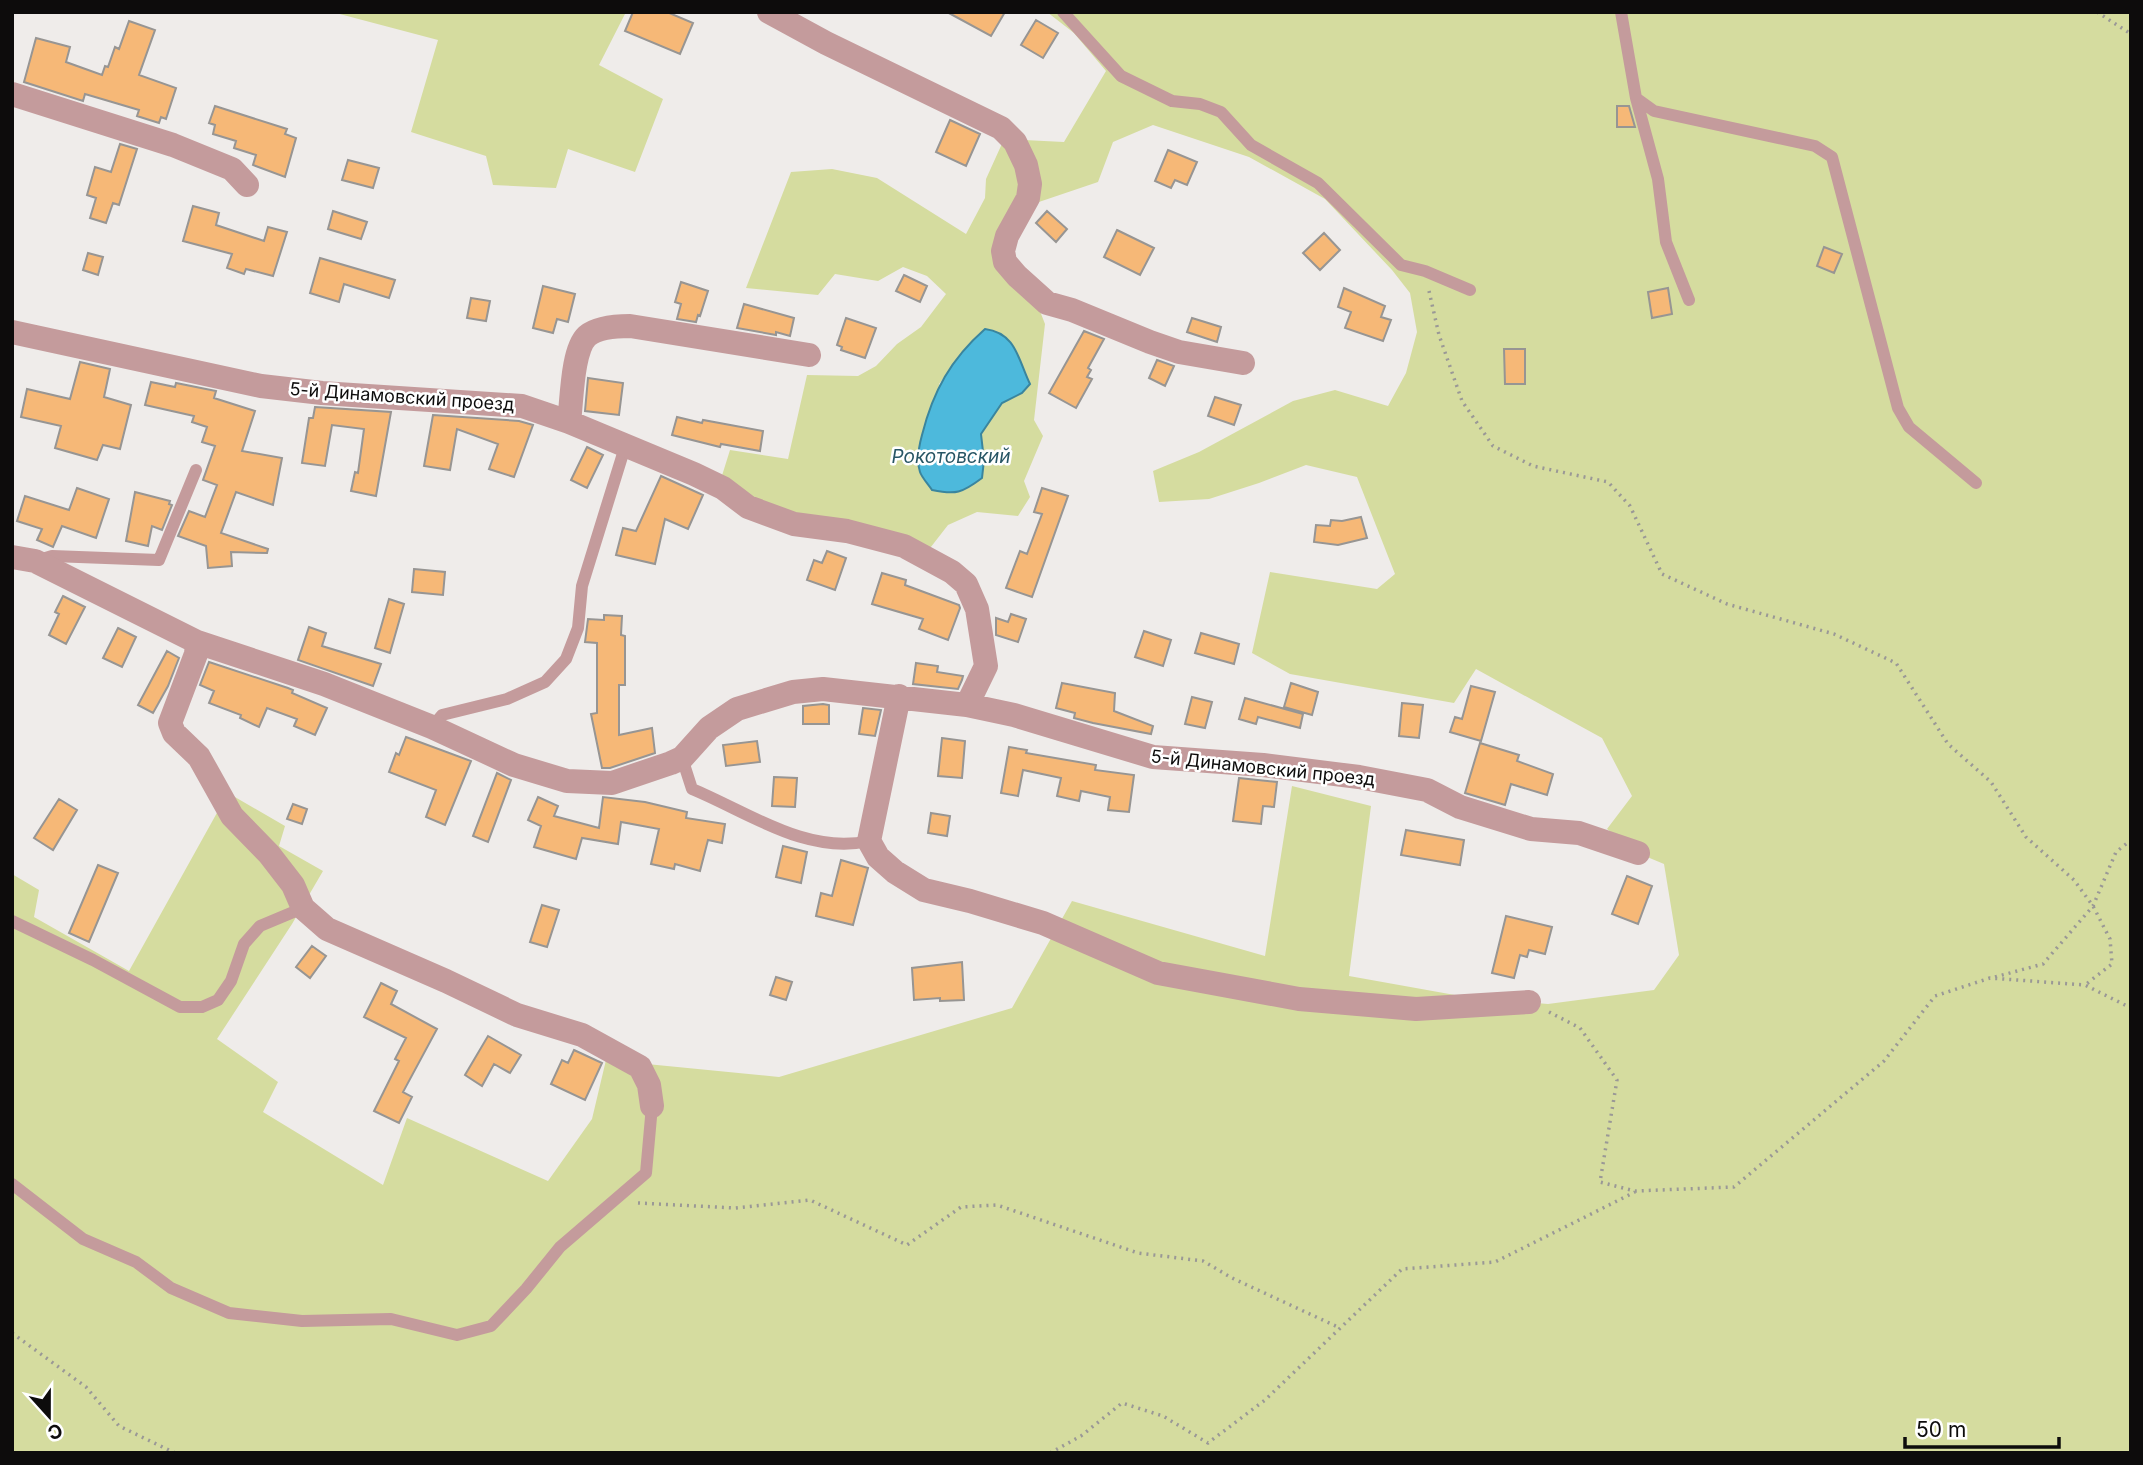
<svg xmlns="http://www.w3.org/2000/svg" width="2143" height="1465" viewBox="0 0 2143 1465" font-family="Inter,sans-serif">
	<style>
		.green { fill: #d5dc9f; fill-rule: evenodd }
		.water { fill: #4db9dc; stroke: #3a859e; stroke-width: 2 }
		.building { fill: #f6b877; stroke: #979593; stroke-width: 2 }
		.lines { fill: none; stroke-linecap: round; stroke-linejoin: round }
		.path { stroke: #9a9896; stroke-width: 3.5; stroke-dasharray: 2 5; stroke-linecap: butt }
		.lane { stroke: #c49b9c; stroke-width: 12 }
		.street { stroke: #c49b9c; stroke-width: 24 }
		.labels { text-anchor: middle; stroke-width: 5; stroke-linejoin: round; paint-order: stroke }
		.street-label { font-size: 18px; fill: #0d0c0c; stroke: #fff }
		.water-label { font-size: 19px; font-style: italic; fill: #285665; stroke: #fff }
	</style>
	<rect width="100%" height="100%" fill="#efecea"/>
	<path class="green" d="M332,12H626L599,65L663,99L635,172L568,149L556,188L493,185L486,156L411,132L438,40Z
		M1047,12H2131V1453H12V874L39,890L34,917L129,971L228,793L285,826L279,846L323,871L292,924L217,1039L278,1082L263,1112L383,1185L407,1118L548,1181L592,1119L606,1060L779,1077L1012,1008L1072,901L1265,956L1292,786L1371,806L1349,976L1466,997L1548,1004L1654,990L1679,955L1664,864L1640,854L1607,829L1632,796L1602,738L1476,669L1454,703L1290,674L1252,653L1270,572L1377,589L1395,574L1357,477L1306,465L1259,483L1209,499L1159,502L1153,471L1199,452L1293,401L1335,390L1388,406L1406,373L1417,332L1410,293L1392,270L1325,199L1249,157L1153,125L1113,142L1098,182L1030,205L1024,140L1064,142L1106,71L1074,33Z
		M1005,137L1023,184L999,237L1038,306L1045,324L1034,420L1043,436L1024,481L1030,497L1018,516L977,512L948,525L927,552L794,518L720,482L730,450L788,459L807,375L858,376L876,366L897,344L921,327L946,294L927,276L903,267L878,281L835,274L818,295L746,288L791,172L832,169L877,178L966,234L985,198L986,179ZM985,329L1020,364L1030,383L1022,393L1002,403L981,434L939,384L973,340Z"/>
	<path class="water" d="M985,329C1016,333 1018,359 1030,384L1022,393L1002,403L981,434L984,460L982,478C962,493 956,495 932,490C929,485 922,478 920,472C916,461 919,446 922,435C933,391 951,359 985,329Z"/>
	<path class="building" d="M633,12H667L693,23L680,54L625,31Z
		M947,12H1005L991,36Z
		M1036,20L1058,33L1043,58L1021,45Z
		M129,21L155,30L139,75L176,88L166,119L161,117L159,123L137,116L139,110L85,94L83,101L24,82L36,38L70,47L66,62L102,75L105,66L108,67L115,47L119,49Z
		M215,106L287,129L285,134L296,138L285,177L253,165L256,155L234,148L236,141L213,134L215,125L209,123Z
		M1617,106H1629L1635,127H1617Z
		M950,120L980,134L966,166L936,152Z
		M120,144L137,149L119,205L113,203L106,223L90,218L96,198L87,195L95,167L111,172Z
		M1168,150L1197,162L1187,185L1175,180L1171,188L1155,181Z
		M348,160L379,168L373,188L342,180Z
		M193,206L219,213L216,225L264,241L268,227L287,232L273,276L246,269L244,274L227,268L232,254L183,241Z
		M333,211L367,222L361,239L328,229Z
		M1047,211L1067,229L1056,242L1036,223Z
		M1117,230L1154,248L1140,275L1104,257Z
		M1324,233L1340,250L1320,270L1303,253Z
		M1824,247L1842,254L1834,273L1817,266Z
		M88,253L103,257L98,275L83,270Z
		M320,258L395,280L389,298L344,284L339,302L310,293Z
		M904,275L927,286L920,302L896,291Z
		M681,282L708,291L700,316L698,315L696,322L677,319L681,304L675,302Z
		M543,286L575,294L568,322L557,319L553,333L533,328Z
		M1344,288L1385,306L1381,317L1391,320L1383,341L1345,328L1351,312L1338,307Z
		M1668,288L1672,314L1652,318L1648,292Z
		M471,298L490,301L486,321L467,318Z
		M744,304L794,318L790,336L776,332V335L737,328Z
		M846,318L876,328L865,358L841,350L842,347L837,345Z
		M1192,318L1221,327L1217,342L1187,332Z
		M1084,331L1104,339L1088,368L1091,370L1087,377L1092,379L1076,408L1049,393Z
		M1504,349H1525V384H1505Z
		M1157,360L1174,366L1165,386L1149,378Z
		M80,362L110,369L104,397L131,405L120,449L103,445L97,460L55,448L61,426L21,417L27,389L70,399Z
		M588,378L623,383L619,415L585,411Z
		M151,382L175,387L176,383L216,391L214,398L255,411L242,451L282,458L273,505L236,492L221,533L268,549L267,553L231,552L232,566L208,568L206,546L178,536L189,511L205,517L217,485L203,480L215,446L202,442L207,427L192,422L194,416L145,405Z
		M1215,397L1241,405L1234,425L1208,416Z
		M315,407L391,412L376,496L351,491L355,472L358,473L364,429L332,425L325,466L302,463L309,418H313Z
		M433,415L519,421L533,425L514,477L489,469L498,444L457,429L450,470L424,466Z
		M677,417L702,423L703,420L763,431L760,451L721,444L720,447L672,435Z
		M587,447L603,455L587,488L571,480Z
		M661,476L703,495L688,529L665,519L655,564L616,555L623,528L636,531Z
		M77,488L109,499L96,538L62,526L53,547L37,540L42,529L17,521L25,496L69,510Z
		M1042,488L1068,496L1032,597L1006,588L1020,551L1027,554L1042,514L1034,512Z
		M135,492L170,501L169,504L172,505L162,530L152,526L148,546L126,541Z
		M1361,517L1367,538L1338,545L1314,542L1316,525L1330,526L1331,520L1342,521Z
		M827,551L846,558L835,590L807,580L814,560L822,563Z
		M414,569L445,572L443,595L412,592Z
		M882,573L906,580L905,585L959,605L960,608L948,640L919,629L923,619L872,604Z
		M63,596L85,607L66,644L49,635L59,614L55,612Z
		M389,599L404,604L390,653L375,648Z
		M1011,614L1026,619L1018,642L996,635V618L1008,622Z
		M604,615L622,616L621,635L625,636V685H619V735L652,728L655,753L610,768H602L591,714L597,713V643L585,642L588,619L604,620Z
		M309,627L326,633L322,646L381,664L373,686L298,660Z
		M118,628L136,637L122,667L103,658Z
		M1144,631L1171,640L1163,666L1135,657Z
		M1201,633L1239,644L1234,664L1195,653Z
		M167,651L179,658L168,686L153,713L138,705Z
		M209,662L288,688L293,690L292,693L327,708L315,735L294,726L297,719L267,708L259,727L240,718L241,715L209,703L214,691L200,685Z
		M916,663L938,666L937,672L963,676L962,680L958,689L913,684Z
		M1062,683L1115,693L1114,711L1153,726L1151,734L1093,723L1074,718L1075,713L1056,708Z
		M1291,683L1318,692L1312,715L1284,707Z
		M1471,686L1495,692L1481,741L1450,732L1455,717L1462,719Z
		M1192,697L1212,702L1205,728L1185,724Z
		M1245,698L1303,714L1300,728L1258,717L1256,724L1239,719Z
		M1402,703L1423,705L1419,738L1399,736Z
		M823,704L829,705V724H803V706Z
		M863,708L881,710L875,736L859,734Z
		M406,737L471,761L445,825L426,817L436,790L389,772L396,753L399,755Z
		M942,738L965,741L962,778L938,776Z
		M757,741L760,762L726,766L723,745Z
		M1480,743L1519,755L1517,761L1553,774L1547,795L1511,784L1505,805L1465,793Z
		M1009,747L1027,750L1026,753L1096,765L1095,770L1134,775L1129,812L1108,810L1110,797L1081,791L1079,801L1057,796L1061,778L1023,770L1018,796L1001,793Z
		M497,773L511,780L488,842L473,836Z
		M774,777L797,778L795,807L772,806Z
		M1239,778L1277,782L1274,807L1263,806L1261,824L1233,821Z
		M538,797L558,806L554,816L599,828L603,797L645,802L687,812L686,818L725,824L722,843L708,840L700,871L675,864L674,869L651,864L659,829L621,822L618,844L582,838L576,859L534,847L541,826L528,820Z
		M59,799L77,810L53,850L34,838Z
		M293,804L307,809L302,824L287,819Z
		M931,813L950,816L947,836L928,833Z
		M1406,830L1464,840L1460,865L1401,855Z
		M783,846L807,852L801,883L776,877Z
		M841,860L868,868L853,925L816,916L821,893L832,896Z
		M98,865L118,873L89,942L69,933Z
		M1627,876L1652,886L1638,924L1612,914Z
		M542,905L559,910L547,947L530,942Z
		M1506,916L1552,927L1545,954L1529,950L1527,957L1520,955L1514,978L1492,973Z
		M312,946L326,956L310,978L296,967Z
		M962,962L964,1000L940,1001V998L914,1000L912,968Z
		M776,977L792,982L786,1000L770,995Z
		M381,983L397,991L391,1004L437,1029L403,1092L412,1097L399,1123L374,1111L399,1061L395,1059L406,1038L364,1017Z
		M488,1036L521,1055L510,1073L494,1064L482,1086L465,1075Z
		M574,1050L602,1063L585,1100L551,1084L562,1060L568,1063Z"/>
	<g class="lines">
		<path class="path" d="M2097,12L2131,34
			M1429,291L1439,335L1462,401L1493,446L1533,466L1608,482L1630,506L1662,574L1727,604L1834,634L1896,663L1948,744L1991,782L2026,837L2074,880L2093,906L2110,939L2112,964L2085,985
			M1995,977L2043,964L2093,906L2116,852L2131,840
			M1549,1012L1580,1028L1617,1080L1600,1182L1635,1191L1734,1187L1884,1061L1935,996L1990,978L2085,985L2131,1008
			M638,1203L735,1208L810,1200L907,1245L961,1207L997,1205L1138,1253L1203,1261L1232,1278L1340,1328
			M12,1333L86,1387L119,1426L175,1453
			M1050,1453L1081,1436L1122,1403L1163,1416L1208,1443L1265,1400L1402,1269L1495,1262L1635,1192"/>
		<path class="lane" d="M1063,12L1121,76L1172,101L1200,104L1221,112L1251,145L1318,183L1401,265L1425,271L1470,290
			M1621,12L1636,98L1658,179L1666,242L1689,300
			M1636,98L1654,111L1815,146L1832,157L1898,408L1909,427L1976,483
			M39,560L52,556L159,560L196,470
			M432,727L442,715L507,699L545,682L566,659L578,628L582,586L625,447
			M682,758L692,789C748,812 806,855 869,841
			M12,921L93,960L180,1007H202L218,1000L231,981L244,944L260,926L303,908
			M12,1184L83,1239L136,1262L171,1288L229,1313L302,1321L391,1319L457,1335L491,1326L526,1289L560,1247L646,1173L652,1106"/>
		<path class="street" d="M769,12L826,43L1001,128L1015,142L1026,165L1030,184L1028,198L1007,236L1003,251L1005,262L1017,276L1047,303L1072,310L1150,342L1179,352L1243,363
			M12,94L173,145L232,169L247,185
			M12,332L261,386L322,393L522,406L569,422L694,474L723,488L748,507L794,524L847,531L904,546L952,572L966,584L977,609L986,666L967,705
			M569,422C572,400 572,350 587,336C598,327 616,326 630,326L809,355
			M12,557L35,561L197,642L324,684L432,727L514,765L567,781L612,783L671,763L682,758L709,728L737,709L793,692L823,689L967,705L1014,715L1153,757L1263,765L1359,777L1427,790L1460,807L1531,829L1579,833L1638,853
			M197,642L196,654L170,723L174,733L199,757L232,816L269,854L293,885L303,908L327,929L446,981L517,1015L582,1035L640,1067L649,1085L652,1106
			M899,696L869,841L878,857L895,872L924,890L970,901L1043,923L1158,973L1299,999L1416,1009L1529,1002"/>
	</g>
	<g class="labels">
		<g class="street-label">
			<text transform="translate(402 397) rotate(4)" y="6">5-й Динамовский проезд</text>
			<text transform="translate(1263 768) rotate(6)" y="6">5-й Динамовский проезд</text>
		</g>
		<g class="water-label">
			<text x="951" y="463">Рокотовский</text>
		</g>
	</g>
	<rect width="2143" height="1465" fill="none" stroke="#0d0c0c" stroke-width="28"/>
	<g transform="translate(49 1416) rotate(159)" stroke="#ffffff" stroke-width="5" paint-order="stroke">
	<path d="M0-5L12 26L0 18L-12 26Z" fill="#0d0c0c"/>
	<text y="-10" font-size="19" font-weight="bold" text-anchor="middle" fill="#0d0c0c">С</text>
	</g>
	<path d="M1905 1437v10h154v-10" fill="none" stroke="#0d0c0c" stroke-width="3.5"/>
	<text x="1916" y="1437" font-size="21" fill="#0d0c0c" stroke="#ffffff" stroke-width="5" paint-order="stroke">50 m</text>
</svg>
